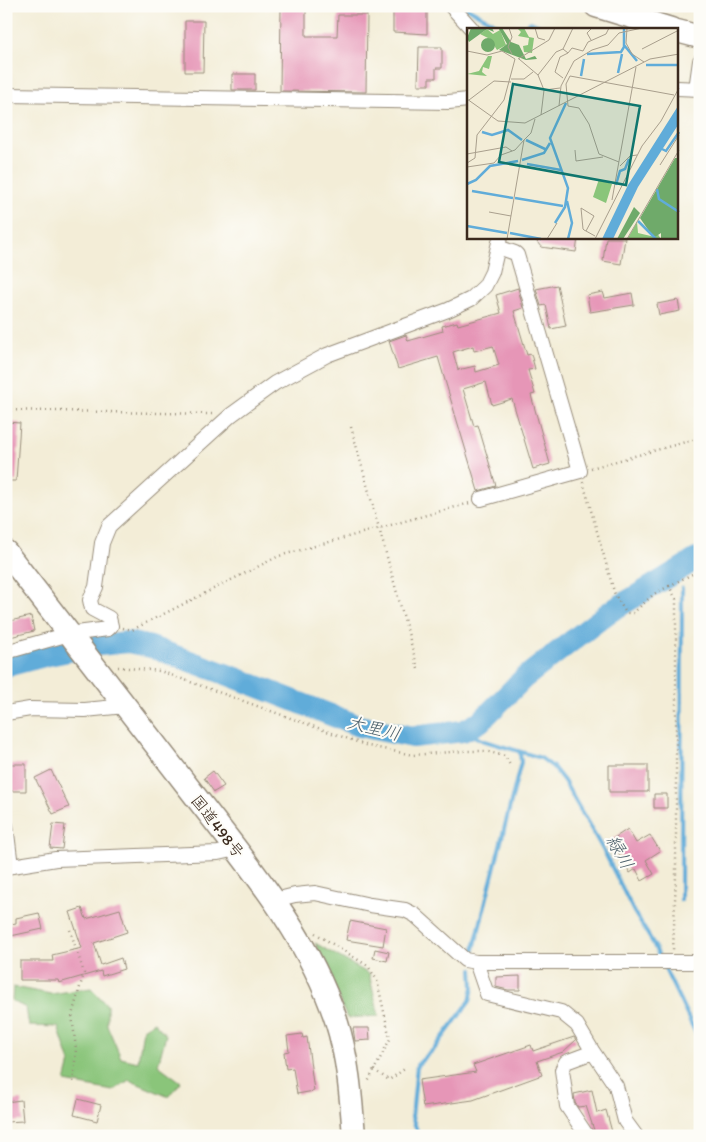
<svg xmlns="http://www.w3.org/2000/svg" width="706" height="1142" viewBox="0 0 706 1142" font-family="Itim,'Klee One',sans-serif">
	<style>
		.green { fill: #8ac57a; stroke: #62784c }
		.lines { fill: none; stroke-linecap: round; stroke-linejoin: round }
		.stream { stroke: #60acd9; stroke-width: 4 }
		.river { stroke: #60acd9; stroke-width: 22 }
		.building { fill: #e696b7; fill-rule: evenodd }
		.minor-casing { stroke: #978c7a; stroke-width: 16 }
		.trunk-casing { stroke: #978c7a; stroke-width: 25 }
		.path { stroke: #978c7a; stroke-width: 2.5; stroke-dasharray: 1 4; stroke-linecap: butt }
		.minor { stroke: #fff; stroke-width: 14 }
		.trunk { stroke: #fff; stroke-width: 22 }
		.labels { text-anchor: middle; stroke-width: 4; stroke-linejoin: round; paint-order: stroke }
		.street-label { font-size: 16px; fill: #3b2a1e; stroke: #fdfcf7 }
		.water-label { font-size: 18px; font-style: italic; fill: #4a5e69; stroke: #fdfcf7 }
		.inset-river { fill: none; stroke: #60acd9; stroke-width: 2.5 }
		.inset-road { fill: none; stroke: #a99f8d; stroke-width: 1 }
		.view { fill: #0f766e; fill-opacity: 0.15; stroke: #0f766e; stroke-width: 2.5 }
		.inset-edge { fill: none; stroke: #3b2a1e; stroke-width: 2.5 }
	</style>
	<rect width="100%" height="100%" fill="#fdfcf7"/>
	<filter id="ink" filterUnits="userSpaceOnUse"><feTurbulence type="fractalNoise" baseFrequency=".02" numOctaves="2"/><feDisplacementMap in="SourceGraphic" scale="10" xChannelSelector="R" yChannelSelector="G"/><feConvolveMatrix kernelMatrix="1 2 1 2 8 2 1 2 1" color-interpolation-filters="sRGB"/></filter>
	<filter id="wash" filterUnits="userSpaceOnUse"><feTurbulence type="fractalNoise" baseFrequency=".0096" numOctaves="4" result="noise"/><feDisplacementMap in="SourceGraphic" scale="20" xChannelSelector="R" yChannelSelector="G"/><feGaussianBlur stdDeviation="1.12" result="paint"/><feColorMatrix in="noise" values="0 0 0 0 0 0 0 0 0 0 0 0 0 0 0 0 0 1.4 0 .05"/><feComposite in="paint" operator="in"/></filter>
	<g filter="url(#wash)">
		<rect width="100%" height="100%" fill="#f3edd7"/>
		<path class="green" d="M315,943L369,974L379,1016L347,1018Z
			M13,987L51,994L91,988L107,1005V1025L121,1058L138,1062L143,1029L154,1022L166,1035L158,1065L181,1082L169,1097L129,1080L113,1091L65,1082L70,1062L58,1027L29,1026L26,1008L12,1001Z"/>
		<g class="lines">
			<path class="stream" d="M464,6L505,29
				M520,29L531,22L548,29
				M463,731L482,740L541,758L553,767L564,781L606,855L634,912L653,943L660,959
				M681,900L682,588
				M472,957L521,762L520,753
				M663,965L700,1042
				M419,1136L412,1117L417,1065L435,1048L470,1001L473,987L472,969"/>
			<path class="river" d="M6,666L44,656L99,645L128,642L151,647L231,676L359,726L413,737L463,731L480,722L524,678L608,613L700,557"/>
		</g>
		<g id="blocks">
			<path class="building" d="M281,6H306V36H337L338,15H367L366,92L280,91Z
				M393,6H427V34L393,32Z
				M185,21H204L203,72H185Z
				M419,47H442V68H436V78H429V85H418Z
				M232,74H255V90H232Z
				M534,238H578L576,252L541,247Z
				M606,238H625L621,264L603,261Z
				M557,285L566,326L551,329L546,305L541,306L536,289Z
				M518,288L523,308L514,311L527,355L531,354L535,369L528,370L535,394L531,395L550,464L533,469L512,399L492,405L486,382L463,389L474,426L478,425L496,486L478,491L438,357L398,369L389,341L406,335L408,341L443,331L442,326L457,322L458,325L501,313L496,295ZM473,346L474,351L493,346L499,365L476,372L475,366L458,370L453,352Z
				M603,292L605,298L632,293L634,305L590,312L587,295Z
				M678,300L680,311L659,315L657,304Z
				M6,422L20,423L16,481H6Z
				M31,616L34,631L6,638V622Z
				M8,764H26V791H8Z
				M609,765H648V792H609Z
				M51,770L69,807L53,814L35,778Z
				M213,771L224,786L214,792L204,778Z
				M654,794H667V808H654Z
				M53,824L65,825L62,849L50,848Z
				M628,829L636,843L650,835L660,851L646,860L654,874L642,881L636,869L630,873L611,840Z
				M82,908L86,919L120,909L127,932L94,943L101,965L121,958L124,969L102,976L101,971L59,983L58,980H20V961H53L52,955L82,948L70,912Z
				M39,913L43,929L6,937V925L16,923V918Z
				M350,921L386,928L383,946L346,940Z
				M375,949L389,952L387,961L373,958Z
				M520,976V990H508L496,987V977Z
				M353,1028H369L370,1040L355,1041Z
				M302,1034L303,1038L307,1037L314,1091L297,1094L293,1068L286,1069L284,1052L289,1051L287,1036Z
				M574,1037L576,1040L563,1052L537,1061L542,1075L473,1100L423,1107L419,1080L476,1072L473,1065L531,1045L533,1051Z
				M592,1090L597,1113L606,1110L612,1132L596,1136L586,1106L578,1107L575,1103L574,1094Z
				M78,1099L101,1105L97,1121L74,1115Z
				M21,1100L23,1121L6,1122V1102Z"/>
		</g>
	</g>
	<g filter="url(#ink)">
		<use href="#blocks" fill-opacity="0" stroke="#978c7a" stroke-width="1"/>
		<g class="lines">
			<g class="minor-casing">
				<path id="minor" d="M451,6L472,29
					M677,88L700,89
					M696,89L700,61
					M6,95L449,102L468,100
					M481,499L580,471L517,255L515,253L498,247
					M6,652L69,634L108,629L111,626L109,618L92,609L90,600L96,587L102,543L109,526L231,415L275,383L327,355L448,310L471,299L485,286L492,272L500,238
					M6,713L30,709L85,710L125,706
					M6,825L11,866
					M6,867L56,859L218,853L236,849
					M275,900L295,895L315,893L370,905L405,910L415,915L465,960L476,962H700
					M476,962L487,994L561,1012L577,1025L593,1052L616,1086L625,1121L636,1136
					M587,1136L567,1106L562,1070L566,1062L593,1052"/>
			</g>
			<g class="trunk-casing">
				<path id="trunk" d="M596,6L671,29
					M677,31L700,37
					M6,552C67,631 128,709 189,788C245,861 307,932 336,1020C348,1057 351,1097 354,1136"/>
			</g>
			<path class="path" d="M6,410L212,414
				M351,427L418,669
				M591,468L700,438
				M583,482L615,595L626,613H633L654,594L669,586L676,599V876L673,951
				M669,586L700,570
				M123,628L132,630L279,556L470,503
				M118,667L160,671L368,746L413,755L464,751H485L505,756L510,765
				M70,930L84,973L72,1015L76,1049L73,1084
				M315,933L368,966L377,980L390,1039L367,1084
				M374,1070L389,1080L406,1068"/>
			<use href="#minor" class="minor"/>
			<use href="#trunk" class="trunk"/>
		</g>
	</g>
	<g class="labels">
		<g class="street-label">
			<text transform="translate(218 826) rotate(52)" y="6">国道498号</text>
		</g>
		<g class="water-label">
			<text transform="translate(374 728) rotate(14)" y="6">大里川</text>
			<text transform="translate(620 852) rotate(61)" y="6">緑川</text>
		</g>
	</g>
	<g transform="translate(467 28)">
		<rect width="211" height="211" fill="#f3edd7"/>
		<path d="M50,0H57L62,9L67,10L65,25L57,24L56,18L61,17L62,10L51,8L54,4ZM20,1L26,6L33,2L39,17L30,22L23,11L13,6ZM21,28H25L22,41L16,39L15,44L20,48L0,46L12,43ZM132,151L145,156L139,175L126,169ZM170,194L171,205L188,209L190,205L194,211L161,210Z" fill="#8ac57a"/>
		<path d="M4,0H25L27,4L20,1L2,14L0,10ZM35,0L44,14L52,17L59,31L68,28L70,31L59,32L32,22L40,16L32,1ZM14 17a7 7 0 1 1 14 0a7 7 0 1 1-14 0ZM208,130H212L211,211H194V205L188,209L184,206L173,190ZM167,179L173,185L156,211H150Z" fill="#6faa6a"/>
		<path d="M211,78V97L171,159L146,211H135L161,157Z" fill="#60acd9"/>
		<path class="inset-river" d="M157,17L170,33M120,26L154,24L157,19V0M179,37H212M151,45L155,26M114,48L117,31M15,104L25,107L41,102L55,112M59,112L78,121M195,121L199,123L212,104M55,132L77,125L83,115M60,136L94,142M0,156L9,152L23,138L51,133M149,157L153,143L158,141L162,131M190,161L192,171L212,184M5,163L46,170M48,170L96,178M100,173L105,195L101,211M171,193L189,211M88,195L98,179L101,160L83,110L99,75M0,198L40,205M43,205L74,211"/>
		<path class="inset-road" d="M42,0L45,9L41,19L45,26M68,0L71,10L78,12M160,0L159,15L165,26L177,34M124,12L120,5L125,0M96,21L106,0M175,21L212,2M0,23L20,27L35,23L48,31M51,31L82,12L88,0M52,31L71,47L89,24L96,21L101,25L105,20L116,23L121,14L139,6L142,0M71,47L77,62L74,87M96,50L88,44L93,29L101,25M44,51H57L66,44M77,62L93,60M0,71L31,93L58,95L183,31L212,26M2,72L27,53L44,54M92,78L94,58L107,33L125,22L141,17L152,5L175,0M108,122L109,133L136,129M0,126L39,119L45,123M152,134L132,126L122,96L112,80L101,78L99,56L103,48L207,67M0,135L8,130L10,107L37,72L48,31M193,137L212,107M153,138L163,128L170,127M0,139L27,135L34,127L48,122L57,112M145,172L169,39M22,184L44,188M119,203L127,188L114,180L116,201L117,202L119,203L128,208M40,211L57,112L64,105L68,91M80,211L90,195M128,211L175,118L194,93L212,60M160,211L212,122"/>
		<path class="view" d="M46,56L173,78L159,157L32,134Z"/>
		<rect width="211" height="211" class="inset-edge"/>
	</g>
	<rect width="706" height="1142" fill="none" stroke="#fdfcf7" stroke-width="25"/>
</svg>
